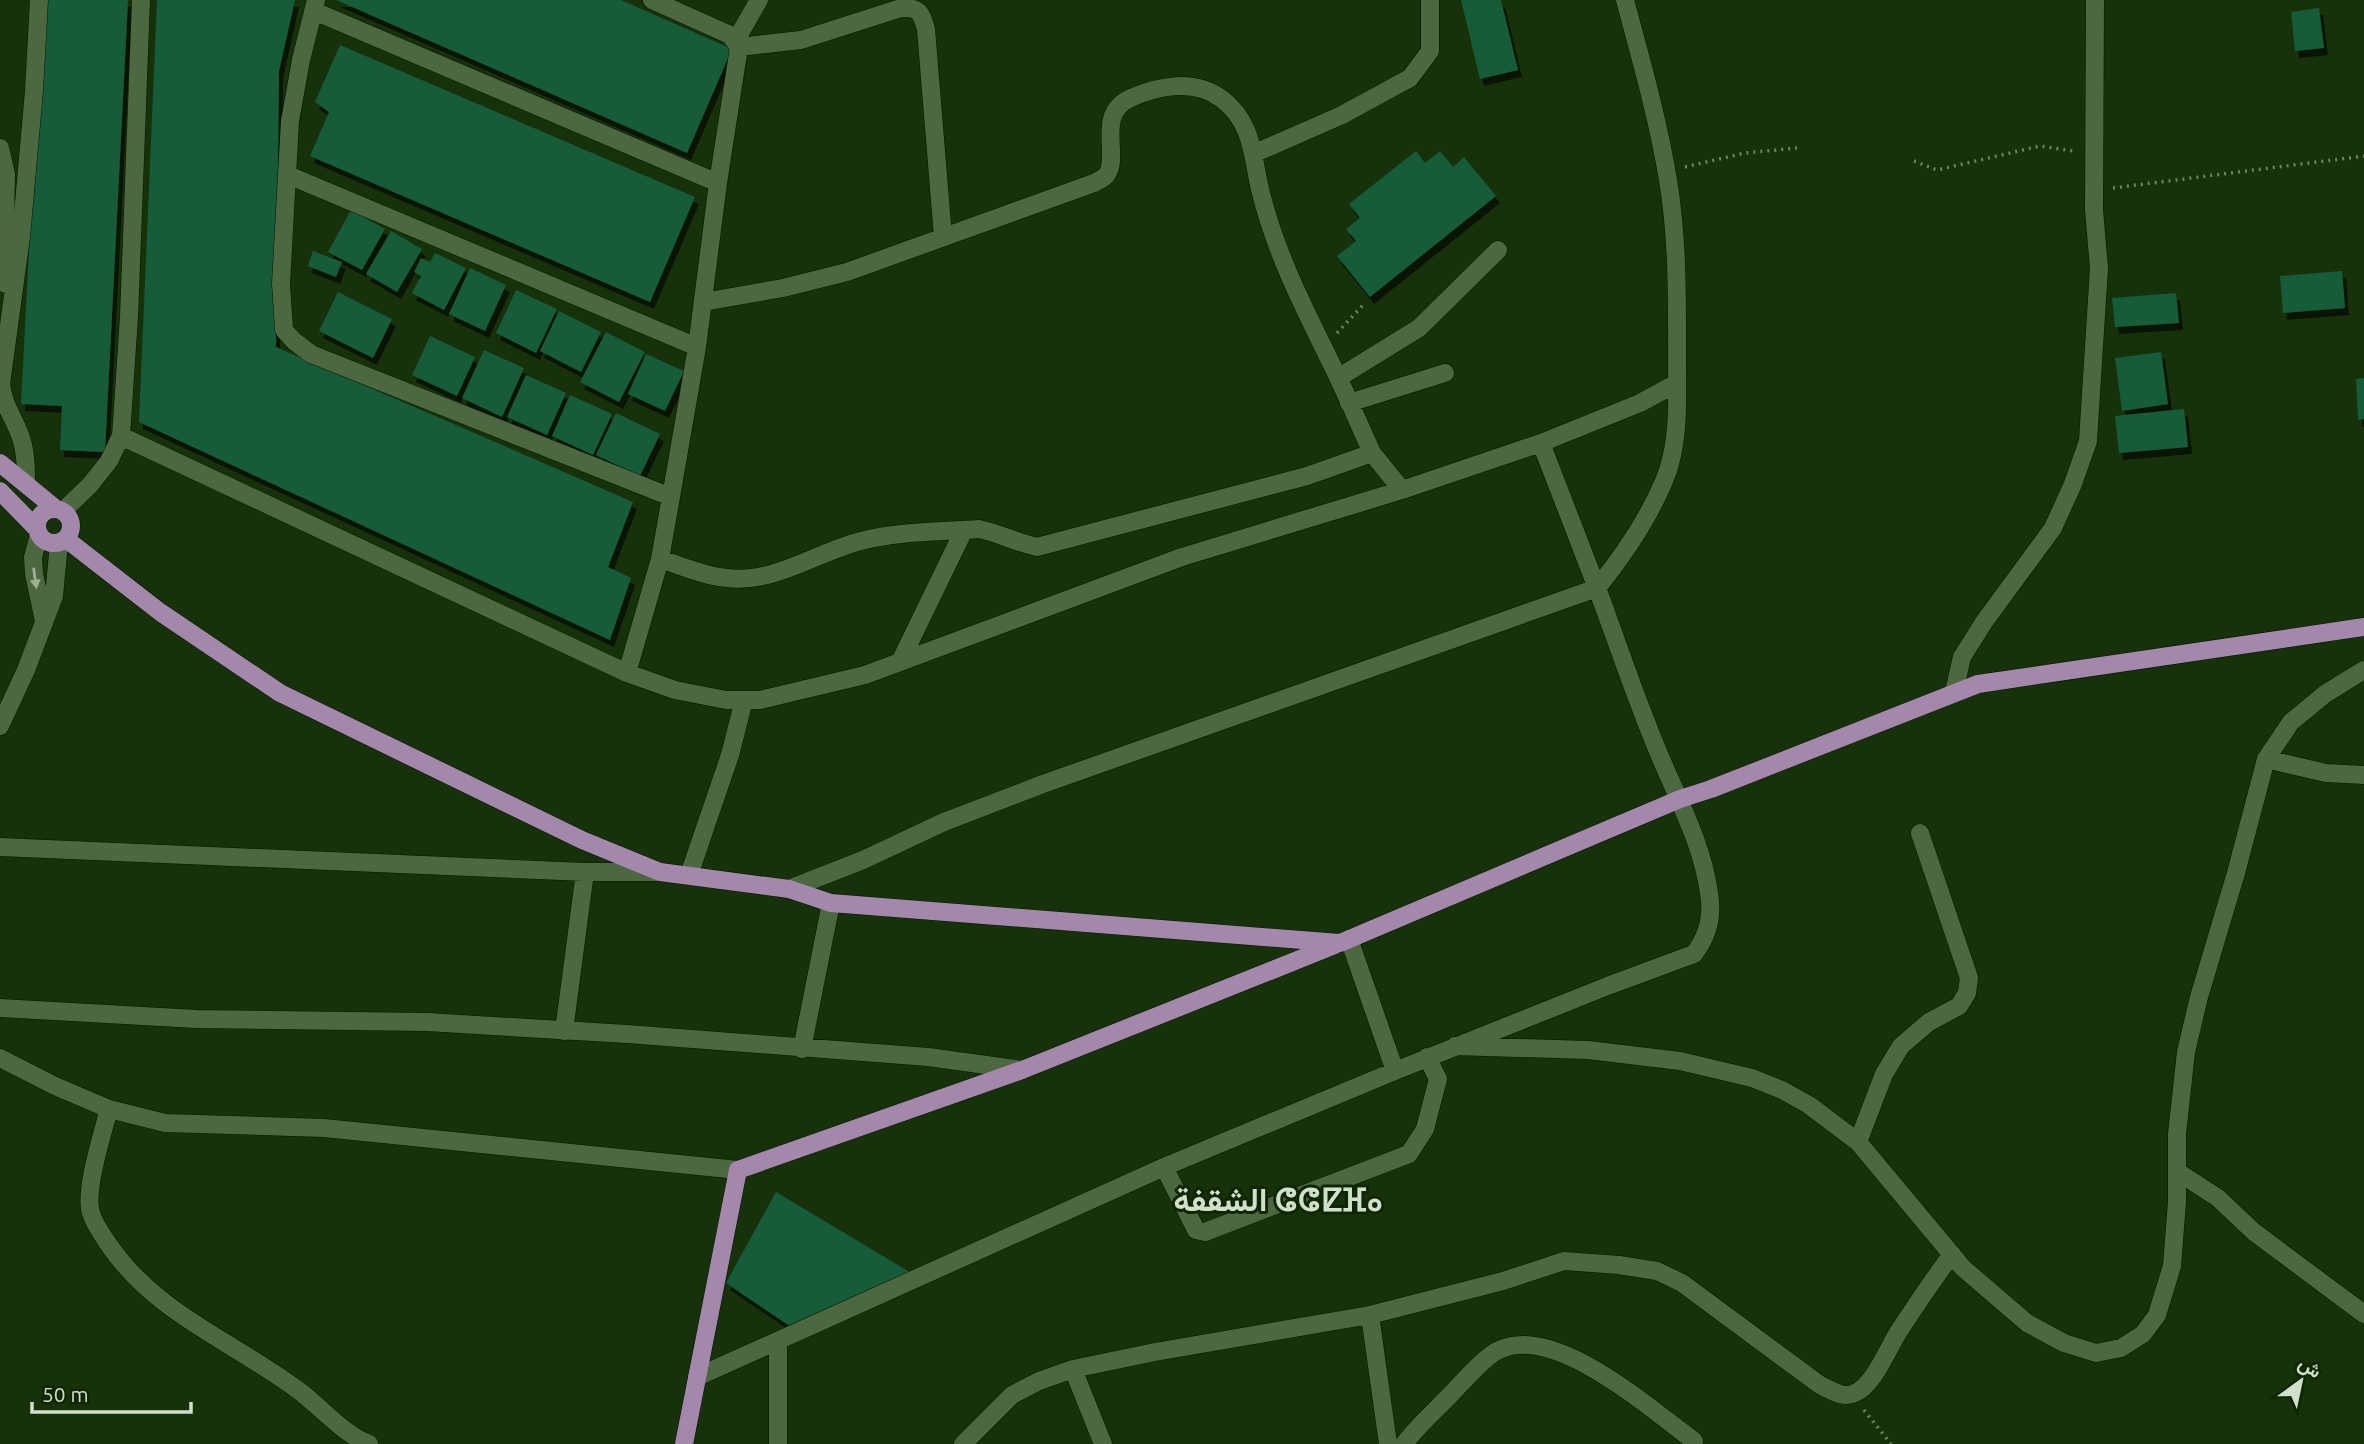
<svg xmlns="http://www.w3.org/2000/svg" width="2364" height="1444" viewBox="0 0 2364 1444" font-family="Ubuntu,Vazirmatn,'Noto Sans Tifinagh',sans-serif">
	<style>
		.building { fill: #155b39; filter: url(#shadow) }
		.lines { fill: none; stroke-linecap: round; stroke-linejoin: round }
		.minor-casing { stroke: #051700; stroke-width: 19 }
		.major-casing { stroke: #051700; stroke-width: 19 }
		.path { stroke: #6e8365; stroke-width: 3.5; stroke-dasharray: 2 5; stroke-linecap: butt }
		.minor { stroke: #4d6841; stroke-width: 18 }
		.major { stroke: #a388ac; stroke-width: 18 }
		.oneway { fill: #9cb093 }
		.labels { text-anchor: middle; stroke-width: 6; stroke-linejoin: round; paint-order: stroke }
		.district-label { font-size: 32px; font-weight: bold; fill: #d0e0ca; stroke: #0e2602 }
	</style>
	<defs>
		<filter id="shadow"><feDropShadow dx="4" dy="7" stdDeviation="0" flood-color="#0009"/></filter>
	</defs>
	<rect width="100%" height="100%" fill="#17310b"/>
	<path class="building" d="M42,0H128L105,452L60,450L62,406L21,404Z
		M157,0H295L279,71L276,347L633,502L608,567L631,578L610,640L139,422Z
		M336,0H621L732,49L687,153Z
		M1461,0H1501L1518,70L1480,79Z
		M2319,8L2324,48L2295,51L2291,12Z
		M340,45L695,197L650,302L310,156L329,112L315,102Z
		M1416,151L1425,163L1440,151L1453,167L1464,157L1496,196L1370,297L1337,256L1356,241L1346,229L1360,218L1349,204Z
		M351,210L385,229L362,270L328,252Z
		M391,231L422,249L397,292L366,274Z
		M313,251L342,262L336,277L308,266Z
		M435,253L466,268L444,310L412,293L421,276L414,272L421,258L430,262Z
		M470,268L506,285L485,331L449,314Z
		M2342,271L2345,308L2283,313L2280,276Z
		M516,290L557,309L536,353L496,333Z
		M338,292L392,319L373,358L319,331Z
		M2176,293L2179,323L2115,327L2112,298Z
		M559,311L601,332L581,372L540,351Z
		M606,332L645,352L619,402L580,382Z
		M430,336L475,357L457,396L412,375Z
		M484,350L524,368L502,417L462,398Z
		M2161,352L2168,404L2122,411L2115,358Z
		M646,354L684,371L665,411L628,394Z
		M526,375L566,393L547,435L507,417Z
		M2364,378V419L2358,420L2356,379Z
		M570,395L612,414L593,455L552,436Z
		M2184,409L2188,447L2119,453L2115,416Z
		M616,413L660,434L640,476L596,455Z
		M776,1192L918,1277L797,1331L726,1283Z"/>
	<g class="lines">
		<g class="minor-casing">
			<path id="minor" d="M316,0L301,60L290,121L281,284L284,330L294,341L311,354L671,497
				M314,11L718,183
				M736,40L759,0
				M739,47L801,40L901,8C919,7 921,12 926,29L943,237
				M0,148L6,174L4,270L6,284
				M1253,154L1342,115L1410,78L1430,51V0
				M288,175L697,347
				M703,302L783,288L847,272L1094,183C1099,180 1104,179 1107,174C1120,156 1095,113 1131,98C1160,85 1195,79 1222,99C1253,123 1252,155 1260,189C1275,253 1306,312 1335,371C1348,398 1360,426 1372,453
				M1338,378L1419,328L1498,250
				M1349,403L1445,373
				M121,436L627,673L675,690L726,700H760L865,675L1182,557L1402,490L1541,443L1640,403L1677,383
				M26,484C26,468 26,451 20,435C12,414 4,407 1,384L21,237L34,91L39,0
				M63,511L90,485L109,461L121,436L129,317L141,0
				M39,535L33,557L34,574L44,621
				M660,559C682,566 704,576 727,578C774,584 817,552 861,541C899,531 940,532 979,529C999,533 1017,543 1037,547L1307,476L1372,453L1402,490
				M900,662L964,530
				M627,673L660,559L671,497L697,347L718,183L739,47L730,35L652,0
				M1954,692L1962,657L1984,622L2053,528L2073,484L2088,441L2099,268L2094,210L2095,0
				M0,726L26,670L54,596L59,543
				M2266,759L2326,773L2364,775
				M0,847L585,872H660
				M689,875L730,755L744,700
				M789,889L863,860L944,822L1043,784L1597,588L1541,443
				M1349,939L1395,1071L1610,985L1694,954C1708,936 1713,916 1709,893C1703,849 1683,809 1665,768C1639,709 1619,647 1597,588C1623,556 1648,519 1664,481C1680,444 1677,399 1677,360C1677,300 1678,240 1668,180C1658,119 1641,60 1625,0
				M0,1008L196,1019L427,1022L627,1034L928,1057L1022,1070
				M564,1031L585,872
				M1455,1046L1588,1050L1680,1061L1752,1078L1782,1090L1809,1105L1858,1142L1963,1268L2027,1323L2064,1343L2096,1353L2121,1348L2143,1334L2157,1315L2172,1266L2177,1202V1134L2186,1052L2199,997L2236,873L2266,759L2291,722L2325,694L2364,670
				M802,1049L831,903
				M0,1058L55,1086L109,1109L165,1123L324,1128L738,1170
				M109,1109C103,1133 84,1190 91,1213C94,1224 103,1236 109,1245C156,1314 234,1342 298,1390C321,1407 343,1434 369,1444
				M1858,1142L1884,1074L1901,1046L1929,1022L1959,1006L1967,993L1969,978L1920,833
				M1164,1167L1196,1230L1205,1232L1409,1154L1425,1129L1438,1079L1427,1057
				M2178,1172L2218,1198L2254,1232L2364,1314
				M1370,1315L1388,1444
				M1073,1369L1155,1352L1370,1315L1503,1281L1564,1261L1619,1265L1657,1271L1682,1283L1820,1385C1831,1390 1843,1399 1855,1393C1874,1385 1888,1348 1899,1331C1916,1305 1933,1280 1952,1254
				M697,1377L1164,1167L1395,1071
				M778,1444V1342
				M963,1444L1012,1395L1039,1381L1073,1369L1103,1444
				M1404,1444C1418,1425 1436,1410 1452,1393C1464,1381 1485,1356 1499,1350C1555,1323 1650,1409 1694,1441"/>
		</g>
		<g class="major-casing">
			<path id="major" d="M0,463L56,509
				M0,491L36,528
				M37 526a17 17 0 1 1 34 0a17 17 0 1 1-34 0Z
				M66,539L160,612L280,693L582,840L660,872L789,889L831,903L1340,943L1680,799L1711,789L1978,684L2364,627
				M684,1444L738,1170L1022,1070L1335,945"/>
		</g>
		<path class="path" d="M1914,161L1937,170L2040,146L2074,151
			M1685,167L1745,153L1797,148
			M2113,188L2364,156
			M1337,333L1364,304
			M1864,1410L1891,1444"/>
		<use href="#minor" class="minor"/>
		<use href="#major" class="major"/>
	</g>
	<defs><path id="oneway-solid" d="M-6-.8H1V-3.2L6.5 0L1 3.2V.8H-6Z" transform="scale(1.75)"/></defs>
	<use class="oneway" href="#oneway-solid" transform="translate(35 578) rotate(82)"/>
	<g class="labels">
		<g class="district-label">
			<text x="1278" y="1211">الشقفة ⵛⵛⵇⴼⴰ</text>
		</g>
	</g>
	<g transform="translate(2301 1381) rotate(33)" stroke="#0e2602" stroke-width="5" paint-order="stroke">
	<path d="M0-5L12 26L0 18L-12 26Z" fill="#d0e0ca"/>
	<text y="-10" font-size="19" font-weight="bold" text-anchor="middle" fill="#d0e0ca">ش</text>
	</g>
	<path d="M32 1402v10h159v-10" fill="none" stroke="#d0e0ca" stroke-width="3.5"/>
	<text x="42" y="1402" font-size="21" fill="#d0e0ca" stroke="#0e2602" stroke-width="5" paint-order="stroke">50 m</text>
</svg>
